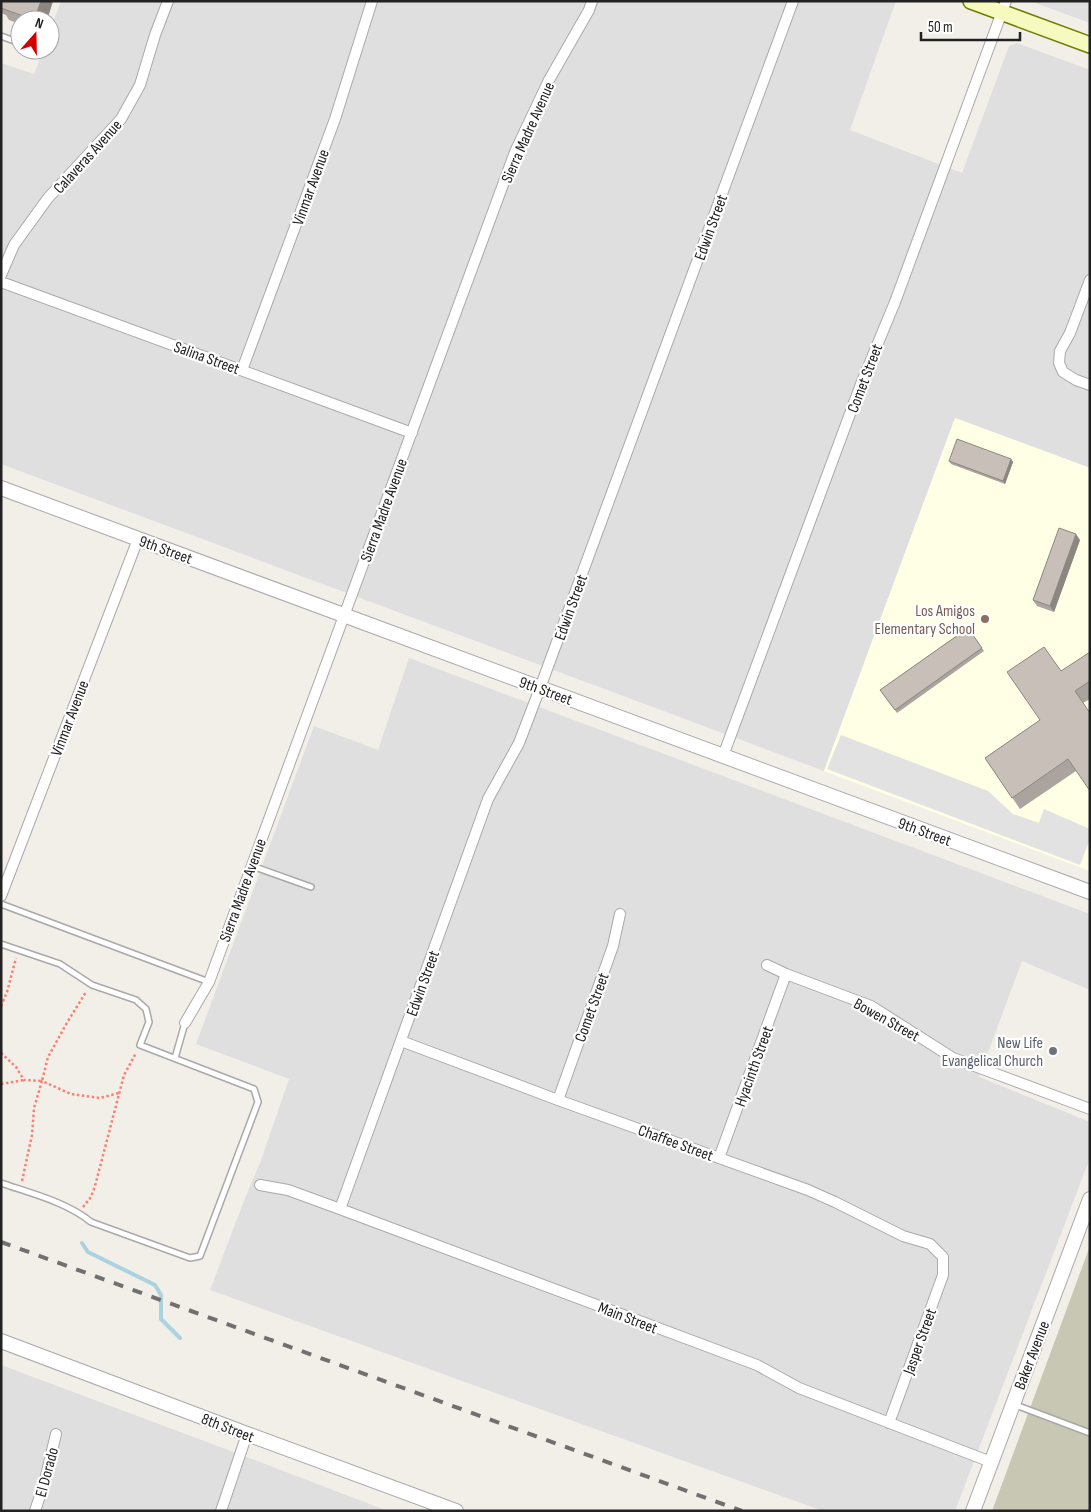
<svg xmlns="http://www.w3.org/2000/svg" width="1091" height="1512" viewBox="0 0 1091 1512" font-family="'Sofia Sans Condensed',sans-serif">
	<style>
		.residential { fill: #e0dfdf }
		.education { fill: #ffffe5 }
		.construction { fill: #c7c7b4 }
		.parking { fill: #e2e2e2 }
		.lines { fill: none; stroke-linecap: round; stroke-linejoin: round }
		.stream { stroke: #aad3df; stroke-width: 4 }
		.service-casing { stroke: #a9a9a9; stroke-width: 8 }
		.minor-casing { stroke: #a9a9a9; stroke-width: 12 }
		.tertiary-casing { stroke: #a9a9a9; stroke-width: 16 }
		.secondary-casing { stroke: #707d05; stroke-width: 18 }
		.path { stroke: #fa8072; stroke-width: 2.5; stroke-dasharray: 2.5 2.5; stroke-linecap: butt }
		.service { stroke: #fff; stroke-width: 5 }
		.minor { stroke: #fff; stroke-width: 10 }
		.tertiary { stroke: #fff; stroke-width: 14 }
		.secondary { stroke: #f7fabf; stroke-width: 15 }
		.rail { stroke: #707070; stroke-width: 4; stroke-dasharray: 10 10; stroke-linecap: butt }
		.wall { fill: #aba49e }
		.shaded-wall { fill: #8b8681 }
		.building { fill: #c7bfb8; stroke: #8b8681 }
		.education-dot { fill: #8d6e63; stroke: #fff; stroke-width: 2 }
		.worship-dot { fill: #6b7280; stroke: #fff; stroke-width: 2 }
		.labels { text-anchor: middle; stroke-width: 4.5; stroke-linejoin: round; paint-order: stroke }
		.street-label { font-size: 16px; fill: #222; stroke: #fff }
		.education-label { font-size: 16px; fill: #785e54; stroke: #fff; text-anchor: end }
		.worship-label { font-size: 16px; fill: #5b616d; stroke: #fff; text-anchor: end }
	</style>
	<rect width="100%" height="100%" fill="#f2efe9"/>
	<path class="residential" d="M61,1H896L850,130L962,173L1009,46L1017,43L1090,70V468L955,418L824,771L1,464V63L34,74L43,50H50V31Z
		M1030,1H1090V23Z
		M409,658L1090,914V990L1022,961L979,1077L1090,1122V1158L955,1511H823L210,1290L245,1198L260,1163L289,1079L196,1044L314,726L378,750Z
		M1,1365L223,1448L388,1511H1Z"/>
	<path class="education" d="M955,418L1090,468V871L824,771Z"/>
	<path class="construction" d="M1090,1246V1511H992Z"/>
	<path class="parking" d="M841,735L988,791L1013,814L1039,823L1044,809L1090,829V839L1080,865L827,769Z"/>
	<g class="lines">
		<path class="stream" d="M82,1243L88,1252L155,1285L161,1295V1319L180,1338"/>
		<g class="service-casing">
			<path id="service" d="M1,36L20,43
				M252,866L311,887
				M1,904L209,982
				M1,944L60,964L92,985L136,1000L146,1009L149,1022L140,1045L254,1089L258,1102L200,1256L190,1258L91,1222C67,1202 30,1193 1,1183
				M175,1058L185,1023
				M1013,1404L1090,1433"/>
		</g>
		<g class="minor-casing">
			<path id="minor" d="M1,275L14,245L48,198L121,119L140,85L155,35L168,1
				M1090,280L1070,333L1060,351L1059,363L1063,372L1076,380L1090,385
				M1,282L412,433
				M242,370L335,119L372,1
				M723,756L861,384L895,302L1006,1
				M1,896L138,539
				M767,965L786,974L871,1006L953,1058L1090,1109
				M185,1023L209,982L515,152L549,80L589,10L592,1
				M401,1041L558,1100L808,1190L835,1202L903,1236L930,1244L943,1257V1275L889,1423
				M558,1100L613,946L620,914
				M719,1158L786,974
				M260,1185L288,1190L340,1209L757,1365L799,1388L991,1462
				M340,1209L488,799L519,743L540,688L793,1
				M35,1511L45,1480L56,1434
				M221,1511L247,1434"/>
		</g>
		<g class="tertiary-casing">
			<path id="tertiary" d="M1,488L1090,892
				M1,1341L247,1434L456,1511
				M973,1511L1090,1199"/>
		</g>
		<g class="secondary-casing">
			<path id="secondary" d="M971,1L1090,45"/>
		</g>
		<path class="path" d="M1,1006L7,992L16,958
			M1,1053L16,1067L24,1080L42,1081L48,1057L68,1021L86,992
			M1,1084L24,1080
			M22,1181L32,1135L34,1108L42,1081L71,1094L100,1098L119,1093
			M83,1207L91,1197L95,1186L124,1075L136,1053"/>
		<use href="#service" class="service"/>
		<use href="#minor" class="minor"/>
		<use href="#tertiary" class="tertiary"/>
		<use href="#secondary" class="secondary"/>
		<path class="rail" d="M1,1242L742,1511"/>
	</g>
	<path class="wall" d="M1,1H53L47,20H20V24L9,20L6,15L1,13Z
		M1011,459L1013,462L1005,484L951,464L949,461Z
		M1080,540L1054,612L1037,606L1033,600Z
		M968,628L984,651L897,713L880,690Z
		M1090,652V699L1083,703L1076,771L1020,809L985,758L1040,720Z"/>
	<path class="shaded-wall" d="M41,1H53L47,20H34Z
		M1011,459L1013,462L1005,484L1003,481Z
		M1076,534L1080,540L1054,612L1050,606Z"/>
	<path class="building" d="M1,1H41L34,20L1,8L2,5L1,4Z
		M957,439L1011,459L1003,481L949,461Z
		M1059,528L1076,534L1050,606L1033,600Z
		M968,628L982,648L895,710L880,690Z
		M1044,647L1061,671L1090,652V681L1075,691L1090,713V791L1068,759L1012,798L985,758L1040,720L1007,672Z"/>
	<circle class="education-dot" cx="985" cy="619" r="5"/>
	<circle class="worship-dot" cx="1053" cy="1051" r="5"/>
	<g class="labels">
		<g class="street-label">
			<text transform="translate(527 132) rotate(-66)" y="6">Sierra Madre Avenue</text>
			<text transform="translate(87 156) rotate(-48)" y="6">Calaveras Avenue</text>
			<text transform="translate(310 187) rotate(-70)" y="6">Vinmar Avenue</text>
			<text transform="translate(710 227) rotate(-70)" y="6">Edwin Street</text>
			<text transform="translate(207 357) rotate(20)" y="6">Salina Street</text>
			<text transform="translate(864 378) rotate(-69)" y="6">Comet Street</text>
			<text transform="translate(383 510) rotate(-70)" y="6">Sierra Madre Avenue</text>
			<text transform="translate(166 549) rotate(20)" y="6">9th Street</text>
			<text transform="translate(570 607) rotate(-70)" y="6">Edwin Street</text>
			<text transform="translate(546 690) rotate(20)" y="6">9th Street</text>
			<text transform="translate(69 718) rotate(-69)" y="6">Vinmar Avenue</text>
			<text transform="translate(925 831) rotate(20)" y="6">9th Street</text>
			<text transform="translate(242 890) rotate(-70)" y="6">Sierra Madre Avenue</text>
			<text transform="translate(422 983) rotate(-70)" y="6">Edwin Street</text>
			<text transform="translate(591 1007) rotate(-70)" y="6">Comet Street</text>
			<text transform="translate(887 1019) rotate(29)" y="6">Bowen Street</text>
			<text transform="translate(753 1066) rotate(-70)" y="6">Hyacinth Street</text>
			<text transform="translate(676 1142) rotate(20)" y="6">Chaffee Street</text>
			<text transform="translate(628 1317) rotate(21)" y="6">Main Street</text>
			<text transform="translate(919 1341) rotate(-70)" y="6">Jasper Street</text>
			<text transform="translate(1031 1355) rotate(-69)" y="6">Baker Avenue</text>
			<text transform="translate(228 1427) rotate(21)" y="6">8th Street</text>
			<text transform="translate(46 1472) rotate(-75)" y="6">El Dorado</text>
		</g>
		<g class="education-label">
			<text x="975" y="616">Los Amigos<tspan x="975" dy="18">Elementary School</tspan></text>
		</g>
		<g class="worship-label">
			<text x="1043" y="1048">New Life<tspan x="1043" dy="18">Evangelical Church</tspan></text>
		</g>
	</g>
	<rect width="1091" height="1512" fill="none" stroke="#222222" stroke-width="5"/>
	<g transform="translate(35 35) rotate(20)"><circle r="24" fill="#ffffff" stroke="#a7a7a7"/>
	<path d="M0-4L9 19L0 12L-9 19Z" fill="#d40000"/>
	<text y="-8" font-size="14" font-weight="bold" text-anchor="middle" fill="#222222">N</text>
	</g>
	<path d="M921 32v8h99v-8" fill="none" stroke="#222222" stroke-width="2.5"/>
	<text x="928" y="32" font-size="15" fill="#222222" stroke="#ffffff" stroke-width="4" paint-order="stroke">50 m</text>
</svg>
